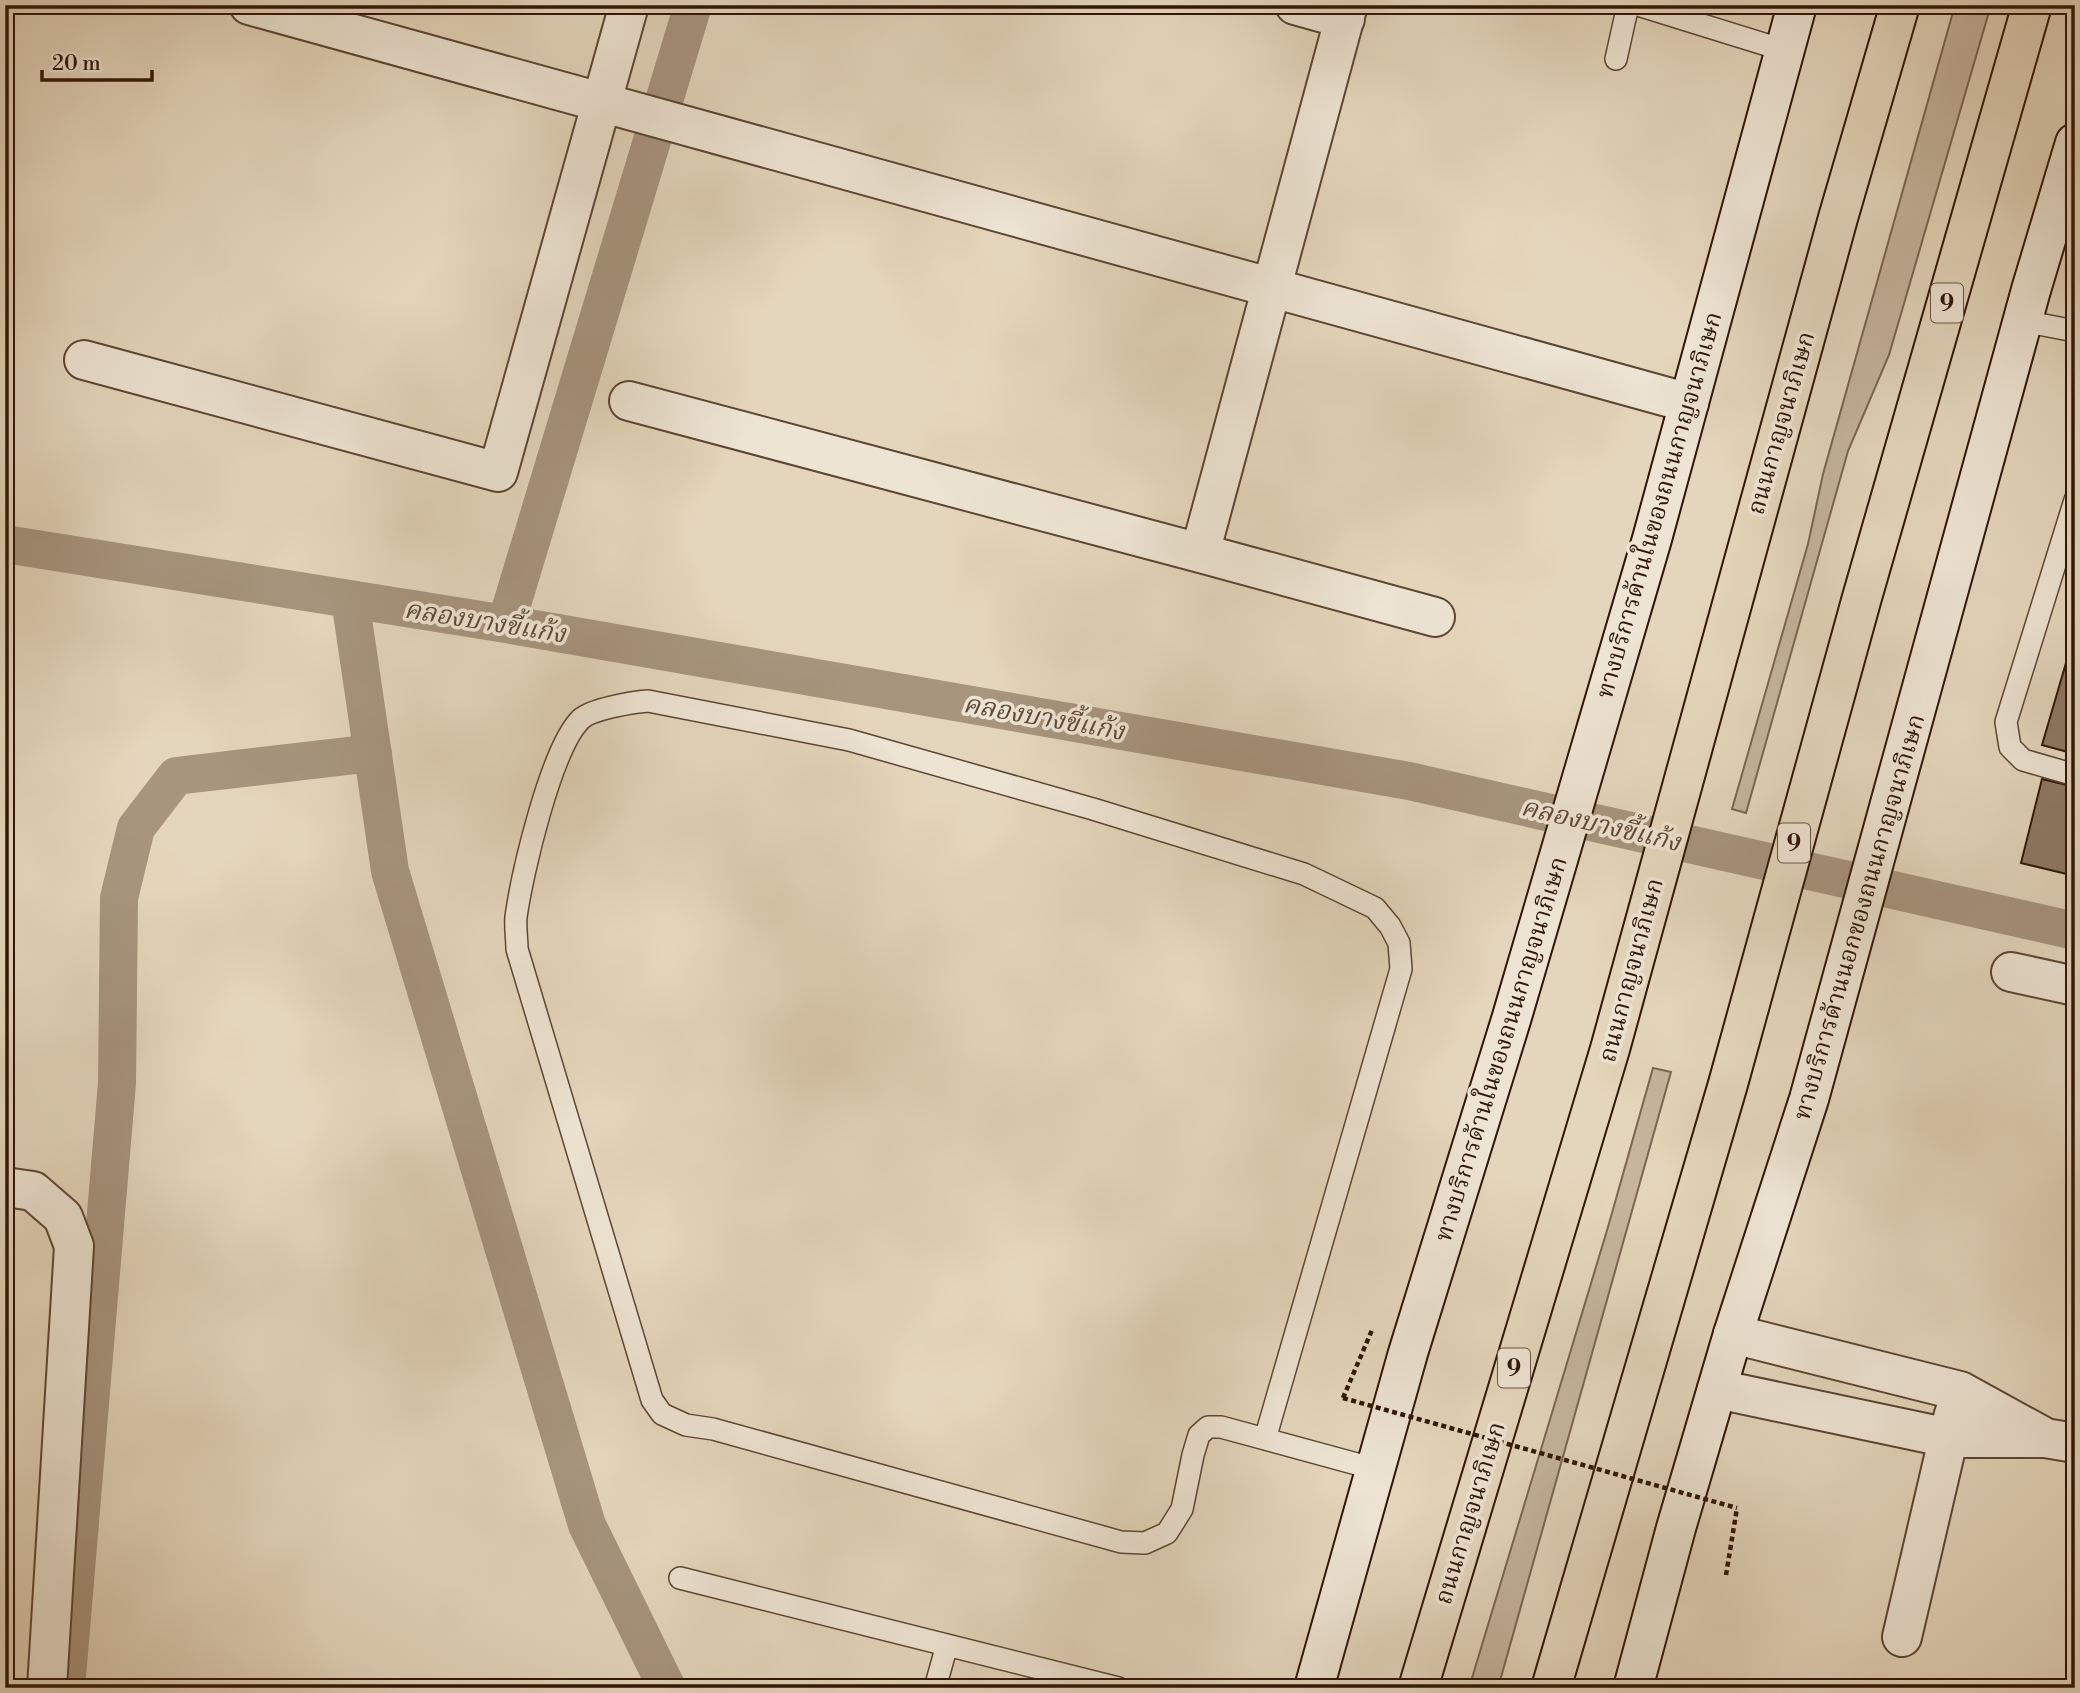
<svg xmlns="http://www.w3.org/2000/svg" width="2080" height="1693" viewBox="0 0 2080 1693" font-family="'Libre Bodoni','Noto Serif Thai',serif">
	<style>
		.green { fill: #c5b59d; stroke: #7a6652; stroke-width: 2 }
		.lines { fill: none; stroke-linecap: round; stroke-linejoin: round }
		.canal { stroke: #a7957e; stroke-width: 38 }
		.building { fill: #8e7a65; stroke: #301607; stroke-width: 2 }
		.service-casing { stroke: #5d4634; stroke-width: 24 }
		.minor-casing { stroke: #5d4634; stroke-width: 42 }
		.secondary-casing { stroke: #301607; stroke-width: 42 }
		.trunk-casing { stroke: #301607; stroke-width: 42 }
		.path { stroke: #301607; stroke-width: 4.5; stroke-dasharray: 5 3.5; stroke-linecap: butt }
		.service { stroke: #ede4d3; stroke-width: 21 }
		.minor { stroke: #ede4d3; stroke-width: 38 }
		.secondary { stroke: #ede4d3; stroke-width: 38 }
		.trunk { stroke: #e4d6bc; stroke-width: 38 }
		.path-bridge { stroke: #301607; stroke-width: 4.5; stroke-dasharray: 5 3.5; stroke-linecap: butt }
		.labels { text-anchor: middle; stroke-width: 7; stroke-linejoin: round; paint-order: stroke }
		.shield { fill: #ede4d3; stroke: #695444; stroke-width: 2 }
		.shield-label { font-size: 23px; font-weight: bold; fill: #301607 }
		.street-label { font-size: 24px; fill: #301607; stroke: #ede4d3 }
		.water-label { font-size: 26px; font-style: italic; fill: #604937; stroke: #ede4d3 }
	</style>
	<rect width="100%" height="100%" fill="#e4d6bc"/>
	<filter id="stains"><feTurbulence type="fractalNoise" baseFrequency=".00286" numOctaves="4"/><feColorMatrix values="0 0 0 0 .2 0 0 0 0 .09 0 0 0 0 .02 0 0 0 .5 -.17"/></filter>
	<radialGradient id="worn" r=".72"><stop offset=".6" stop-color="#630" stop-opacity="0"/><stop offset="1" stop-color="#630" stop-opacity=".3"/></radialGradient>
	<path class="green" d="M1955,5H1991L1889,355L1848,451L1746,813L1732,809L1808,544L1823,474Z
		M1653,1068L1671,1072L1498,1688H1469L1608,1227Z"/>
	<g class="lines">
		<path class="canal" d="M5,544L506,624L1409,781L2075,931
			M350,599L390,871L587,1525L667,1688
			M506,624L693,5
			M66,1688L117,1083L119,898L136,828L176,776L373,753"/>
	</g>
	<path class="building" d="M2075,632V754L2042,745Z
		M2042,779L2075,787V876L2021,863Z"/>
	<g class="lines">
		<g class="service-casing">
			<path id="service" d="M1638,5L1783,50
				M1616,59L1628,5
				M2023,321L2075,331
				M2075,500L2006,722L2010,747L2023,760L2075,775
				M1265,1439L1401,969L1399,943L1390,926L1375,908L1304,874L1093,809L849,740L648,701C633,702 592,709 581,719C551,748 522,874 516,917C515,927 517,939 517,949L652,1400L662,1414L686,1425L713,1429L1121,1542L1145,1543L1167,1533L1182,1509L1193,1455L1199,1435L1208,1427H1221L1375,1469
				M680,1578L1118,1688
				M935,1688L947,1645"/>
		</g>
		<g class="minor-casing">
			<path id="minor" d="M249,5L1689,403
				M1295,5L1345,19
				M84,360L498,472L629,5
				M629,401L1200,553L1435,617
				M1200,553L1348,5
				M2011,972L2075,986
				M5,1187L33,1191L63,1217L74,1246L47,1688
				M1733,1334L1960,1391L2042,1436
				M1717,1389L1949,1438H2045L2075,1443
				M1902,1637L1954,1414"/>
		</g>
		<g class="secondary-casing">
			<path id="secondary" d="M1314,1688L1408,1353L1511,1020L1652,539L1797,5
				M1633,1688L1676,1528L1733,1334L1809,1099L2031,290L2075,143"/>
		</g>
		<g class="trunk-casing">
			<path id="trunk" d="M1418,1688L1610,1049L1838,218L1900,5
				M1551,1688L1728,1084L1861,601L2032,5"/>
		</g>
		<path class="path" d="M1343,1398L1372,1330
			M1726,1575L1737,1508"/>
		<use href="#service" class="service"/>
		<use href="#minor" class="minor"/>
		<use href="#secondary" class="secondary"/>
		<use href="#trunk" class="trunk"/>
		<path class="path-bridge" d="M1343,1398L1737,1508"/>
	</g>
	<g class="labels">
		<g class="shield">
			<rect x="1931" y="283.5" width="32" height="39" rx="5"/>
			<rect x="1778" y="823.5" width="32" height="39" rx="5"/>
			<rect x="1498" y="1348.5" width="32" height="39" rx="5"/>
		</g>
		<g class="shield-label">
			<text x="1947" y="311">9</text>
			<text x="1794" y="851">9</text>
			<text x="1514" y="1376">9</text>
		</g>
		<g class="street-label">
			<text transform="translate(1781 423) rotate(-74)" y="8">ถนนกาญจนาภิเษก</text>
			<text transform="translate(1659 505) rotate(-74)" y="8">ทางบริการด้านในของถนนกาญจนาภิเษก</text>
			<text transform="translate(1859 917) rotate(-74)" y="8">ทางบริการด้านนอกของถนนกาญจนาภิเษก</text>
			<text transform="translate(1631 970) rotate(-75)" y="8">ถนนกาญจนาภิเษก</text>
			<text transform="translate(1501 1049) rotate(-73)" y="8">ทางบริการด้านในของถนนกาญจนาภิเษก</text>
			<text transform="translate(1470 1513) rotate(-73)" y="8">ถนนกาญจนาภิเษก</text>
		</g>
		<g class="water-label">
			<text transform="translate(485 621) rotate(9)" y="9">คลองบางขี้แก้ง</text>
			<text transform="translate(1044 717) rotate(10)" y="9">คลองบางขี้แก้ง</text>
			<text transform="translate(1601 824) rotate(13)" y="9">คลองบางขี้แก้ง</text>
		</g>
	</g>
	<rect width="2080" height="1693" fill="none" stroke="#e4d6bc" stroke-width="28"/>
	<rect x="7" y="7" width="2066" height="1679" fill="none" stroke="#301607" stroke-width="3.5"/>
	<rect x="14" y="14" width="2052" height="1665" fill="none" stroke="#301607" stroke-width="2"/>
	<path d="M42 70v10h110v-10" fill="none" stroke="#301607" stroke-width="3.5"/>
	<text x="52" y="70" font-size="21" fill="#301607" stroke="#ede4d3" stroke-width="5" paint-order="stroke">20 m</text>
	<rect width="100%" height="100%" filter="url(#stains)"/>
	<rect width="100%" height="100%" fill="url(#worn)"/>
</svg>
